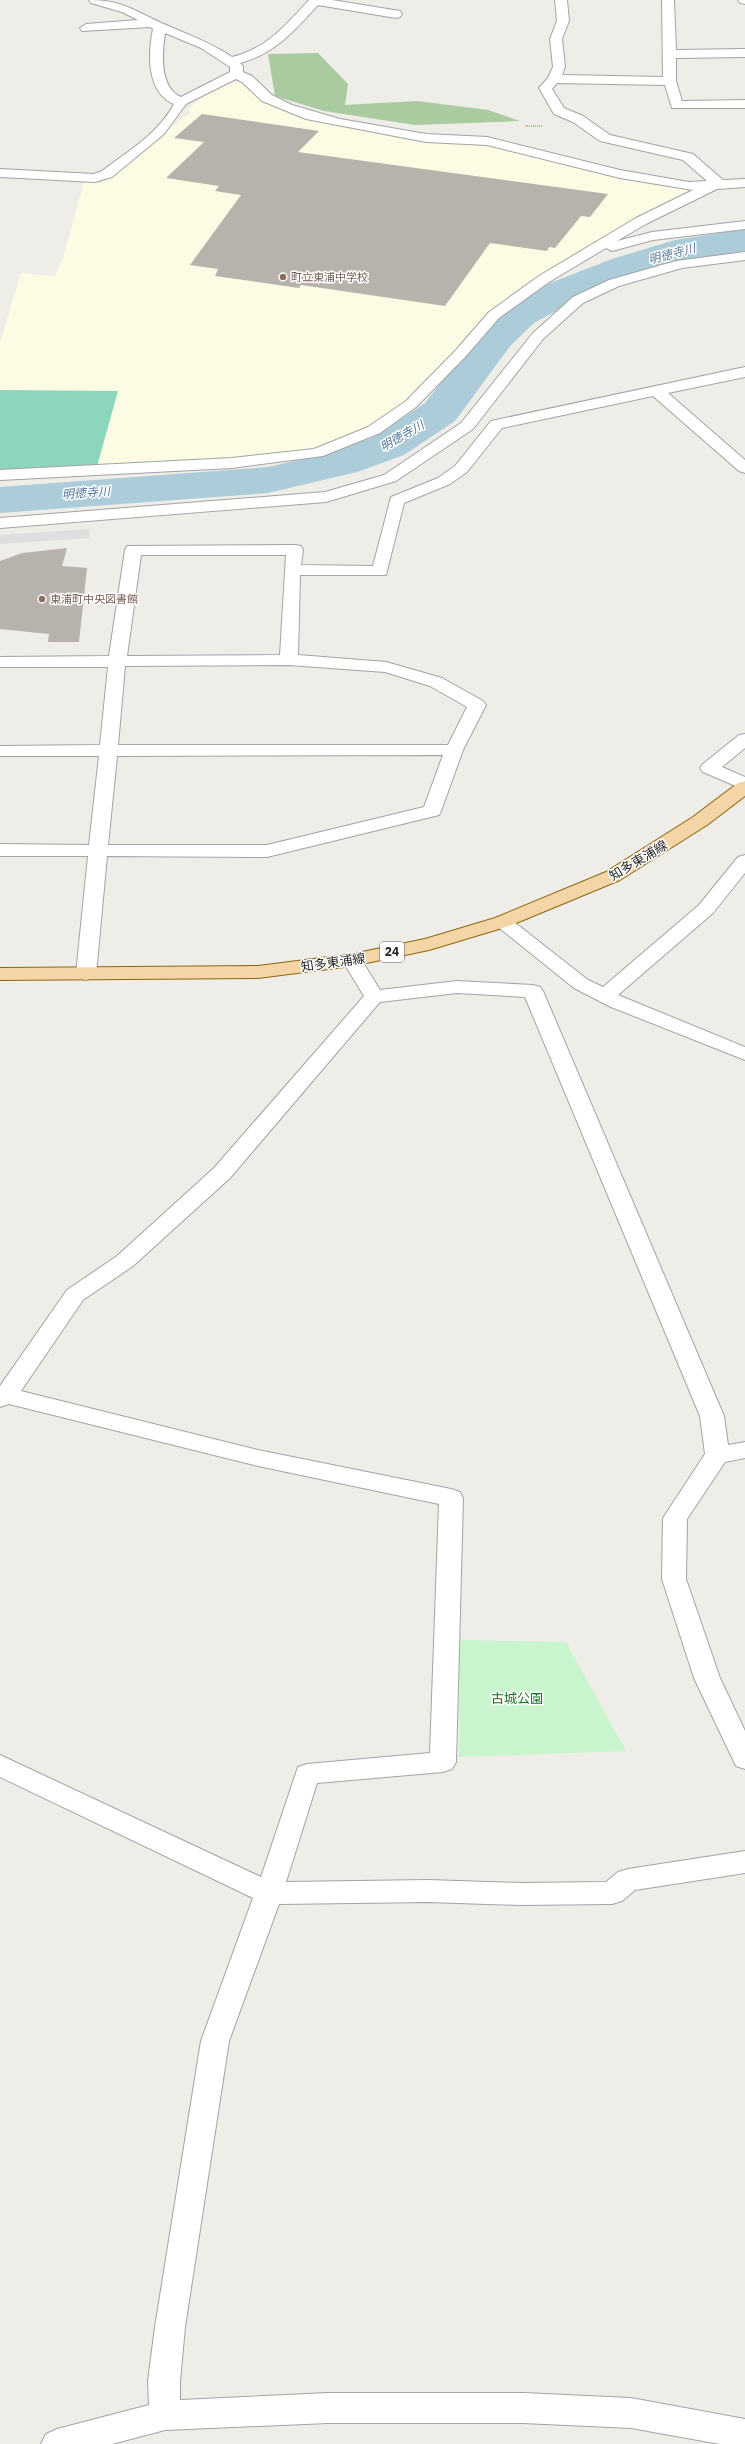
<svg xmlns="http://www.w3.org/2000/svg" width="745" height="2444" viewBox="0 0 745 2444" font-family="'IBM Plex Sans','Noto Sans JP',sans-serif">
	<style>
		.education { fill: #fbfce3 }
		.forest { fill: #aaca9f }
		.park { fill: #c8f5cd }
		.pitch { fill: #8cd6bd }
		.parking { fill: #dfdfdf }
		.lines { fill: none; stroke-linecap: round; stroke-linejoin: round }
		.river { fill: #abccd8; fill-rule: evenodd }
		.building { fill: #b8b2ac }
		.street-casing { stroke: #a3a3a3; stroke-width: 2 }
		.primary-casing { stroke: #8c670e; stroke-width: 2 }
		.path { stroke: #ed8a7a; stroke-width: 1.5; stroke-dasharray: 1 1; stroke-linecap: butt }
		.street { fill: #fff; fill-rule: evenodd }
		.primary { fill: #f3d5a7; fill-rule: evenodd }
		.education-dot { fill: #8d6e63; stroke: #fff; stroke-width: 1.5 }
		.labels { text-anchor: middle; stroke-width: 3; stroke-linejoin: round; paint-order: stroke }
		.far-education-label { font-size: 11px; fill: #785e54; stroke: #fff; text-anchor: start }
		.far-water-label { font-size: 12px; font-style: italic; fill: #51759f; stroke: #fff }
		.shield { fill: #fff; stroke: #626262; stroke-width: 1 }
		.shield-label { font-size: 12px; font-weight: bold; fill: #1f1f1f }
		.street-label { font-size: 13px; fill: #1f1f1f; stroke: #fff }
		.park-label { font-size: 13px; fill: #167422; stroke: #fff }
	</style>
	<rect width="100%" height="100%" fill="#efede7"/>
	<path class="education" d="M225,82H243L287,108L382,131L487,141L689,186L694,194L494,315L461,353L374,430L317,453L0,476V343L21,273L55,276L63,258L84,182L102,183L191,112L187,110L209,91Z"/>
	<path class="forest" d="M318,53L348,84L345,105L417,101L488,110L520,121L415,125L324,111L275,96L268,54Z"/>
	<path class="park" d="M460,1640L566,1642L626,1751L459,1757Z"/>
	<path class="pitch" d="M0,390L118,391L96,470L0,476Z"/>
	<path class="parking" d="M89,529L90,538L0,544V535Z"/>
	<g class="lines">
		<path class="river" d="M745,229V251L693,259L640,275L578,299L534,323L511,345L455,421L404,455L357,472L268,493L0,513V487L268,467L329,453L374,437L425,403L483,329L506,307L550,283L612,259L675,240Z"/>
	</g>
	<path class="building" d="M202,114L319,131L298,152L608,194L590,217L581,216L555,248L549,247L547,251L490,243L445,306L301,285L299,288L215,276L218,269L190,265L241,195L215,191L219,186L166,178L204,142L174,138Z
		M67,548L62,566L87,568L79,642H48L49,634L0,629V561L22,553Z"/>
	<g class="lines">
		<g class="street-casing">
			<path id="street" d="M89,0C124,0 136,12 166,25C189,35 211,43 232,57C266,49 286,25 309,0H332L400,11L402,14L400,17L396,18L318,5C295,30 275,54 240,63L243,66V72L252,76L272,95L292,105L340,119L426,134L487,137L620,170L689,182L707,181L683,160L600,141L573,122L554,114L539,88L548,78L553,67L550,39L557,21L555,0H567L569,21L562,39L565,67L562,75L663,77L662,0H674L676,50L745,49V57L676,58V81L682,101L745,100V108H672L665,85L557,83L552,89L564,108L583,116L610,135L693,154L723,180L745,179V187L717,189L646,224L617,241L652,232L745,221V229L653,240L612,251L606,248L549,282L499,318L466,356L416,407L380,433L323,456L232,468L0,480V470L232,458L314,449L368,427L406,401L456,350L489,312L539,276L636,218L693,190L620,178L487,145L426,142L306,119L262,101L242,82L236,79L186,104L164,134L112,177L95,182L0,177V169L94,174L102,171C127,152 159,133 174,104C146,92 148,53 153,29L150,27L82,31L80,28L86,24L138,20L122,12L91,3ZM165,33L201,48L230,67V72L181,97C159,87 162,53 165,33Z
				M738,0H745V4L740,3Z
				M745,252V260L682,268L619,286L583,303L543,339L473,429L396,481L326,502L0,528V518L325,492L384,475L461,423L533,333L573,297L609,280L676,261Z
				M745,367V377L668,393L745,460V473L739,471L653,396L502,428L467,472L450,484L404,503L386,575H300L298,655L386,662L442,678L483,701L486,705L463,750L441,811L439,815L267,857L107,856L96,974L93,978L86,980L79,978L76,974L88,856H0V844L89,845L99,756H0V746L100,745L108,667H0V657L109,656L125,550L127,546L295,545L301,546L303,550L301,565L373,566L391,497L438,478L455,466L491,421ZM141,555H286L280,655L127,656ZM289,665L385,672L430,686L467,707L448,745H118L125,666ZM443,755L424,807L267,845H108L117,756Z
				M745,734V748L722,767L745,777V790L703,772L700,768L703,764L739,735Z
				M745,855V873L713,913L618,995L745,1047V1060L611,1007L574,988L492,922L495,918L502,916L509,918L588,980L603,987L699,905L738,857Z
				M352,954L359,956L380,990L457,981L533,985L540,987L543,991L724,1416L728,1445L745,1442V1458L725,1462L687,1519L686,1579L720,1678L745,1731V1769L736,1766L694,1678L662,1579L663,1518L705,1454L700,1416L525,997L457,993L380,1002L230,1178L133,1266L83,1300L21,1391L258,1450L451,1489L460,1492L463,1498L456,1762L452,1769L443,1772L317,1783L286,1882L428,1880L520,1883L606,1882L618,1872L628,1869L745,1851V1873L635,1890L622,1901L612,1904L520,1905L428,1902L279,1904L229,2041L185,2327L180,2381V2400L328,2393H523L631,2398L745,2419V2444H720L631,2428L523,2423H328L165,2430L112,2444H41L46,2434L57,2429L149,2405L148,2381L155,2327L201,2041L253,1898L0,1777V1755L261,1877L298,1767L307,1764L430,1753L439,1504L258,1466L9,1404L0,1407V1386L67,1290L117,1256L214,1168L364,996L342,960L345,956Z"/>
		</g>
		<g class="primary-casing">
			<path id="primary" d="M745,781V796L707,825L620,880L509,926L429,950L352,966L258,978L0,980V968L258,966L352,954L425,939L495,918L606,872L693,817L738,783Z"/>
		</g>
		<path class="path" d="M525,126H542"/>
		<use href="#street" class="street"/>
		<use href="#primary" class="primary"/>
	</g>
	<g class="education-dot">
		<circle cx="283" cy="277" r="4"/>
		<circle cx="42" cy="599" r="4"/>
	</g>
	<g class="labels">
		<g class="far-education-label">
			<text x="291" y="281">町立東浦中学校</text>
			<text x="50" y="603">東浦町中央図書館</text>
		</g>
		<g class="far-water-label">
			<text transform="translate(672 254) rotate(-15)" y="4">明徳寺川</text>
			<text transform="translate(402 436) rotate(-30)" y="4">明徳寺川</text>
			<text transform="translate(86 493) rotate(-4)" y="4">明徳寺川</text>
		</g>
		<rect class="shield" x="380" y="942" width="24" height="20" rx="3"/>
		<g class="shield-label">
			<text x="392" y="956">24</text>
		</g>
		<g class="street-label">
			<text transform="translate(638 860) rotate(-31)" y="5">知多東浦線</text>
			<text transform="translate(333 962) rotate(-8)" y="5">知多東浦線</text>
		</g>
		<g class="park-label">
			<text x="517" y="1703">古城公園</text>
		</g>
	</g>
</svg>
